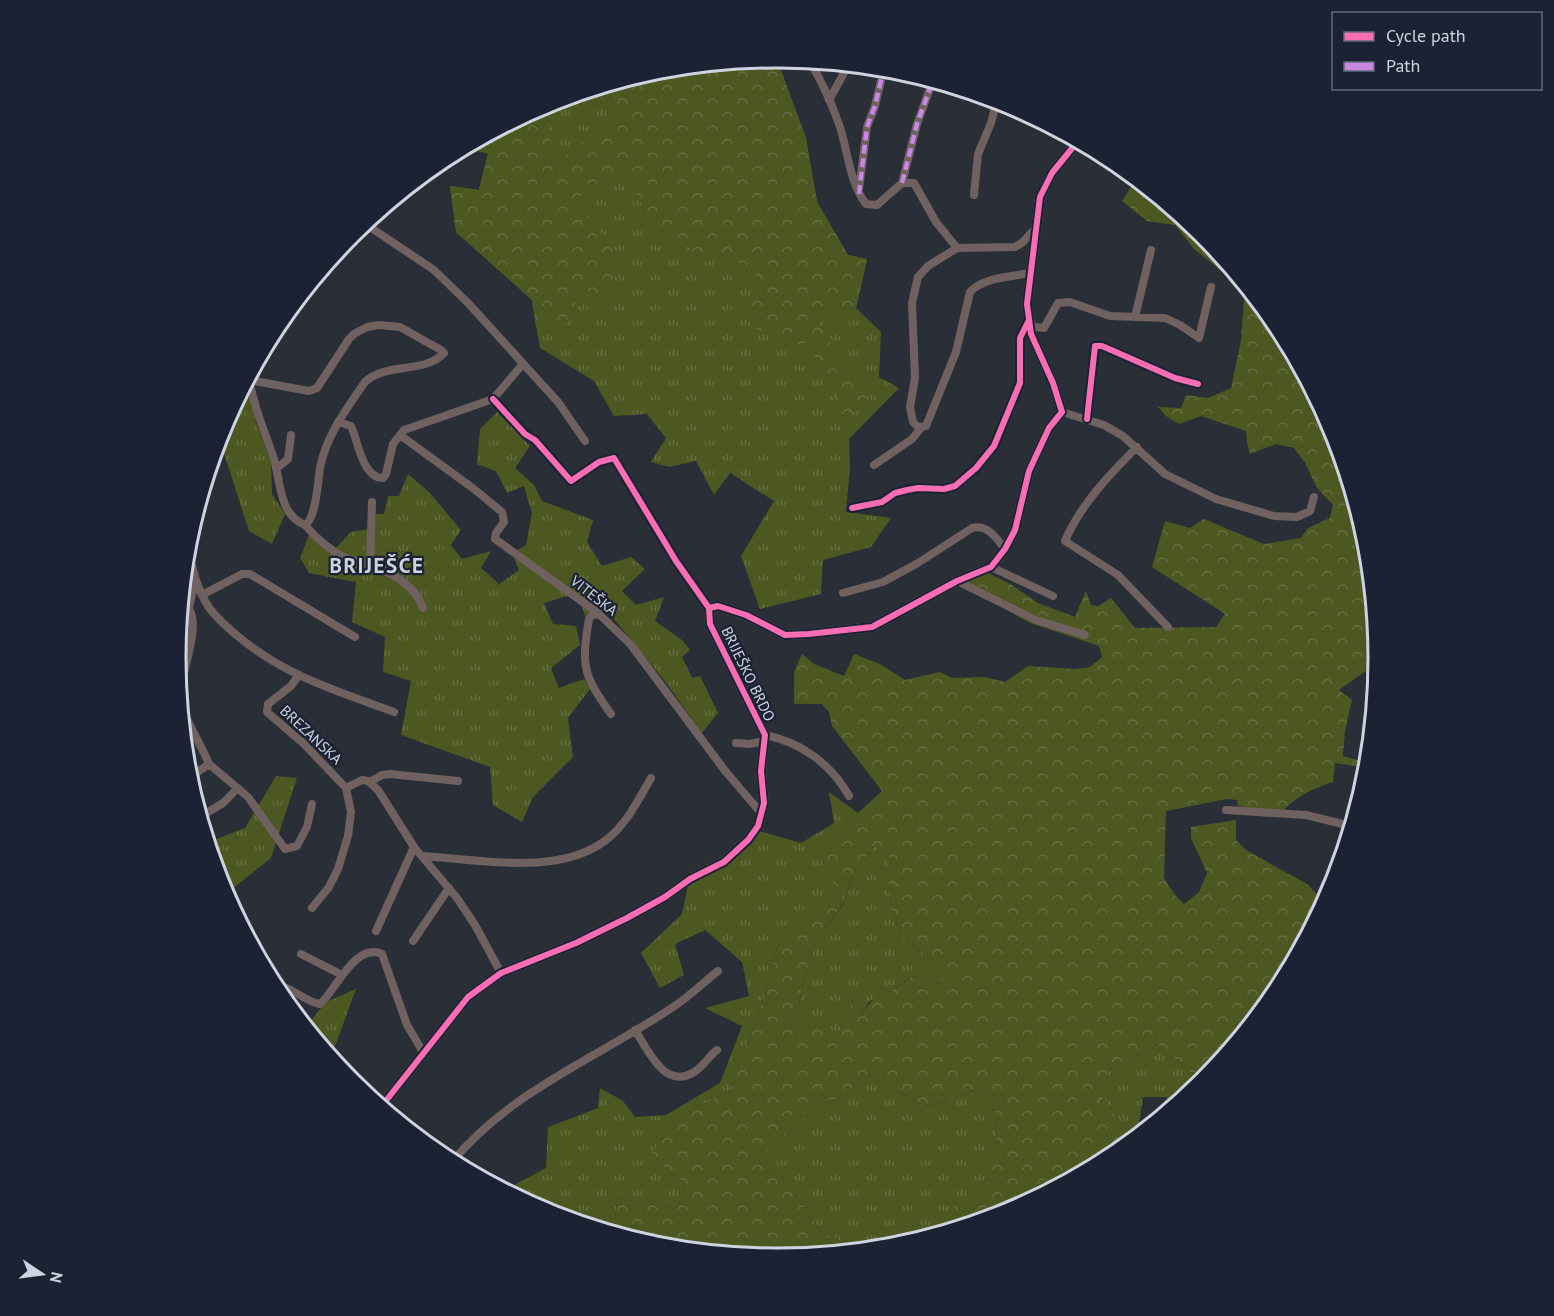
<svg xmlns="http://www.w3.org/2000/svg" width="1554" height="1316" viewBox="0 0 1554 1316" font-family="'PT Sans',sans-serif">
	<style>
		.grass { fill: url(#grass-tufts) }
		.forest { fill: url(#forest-crowns); fill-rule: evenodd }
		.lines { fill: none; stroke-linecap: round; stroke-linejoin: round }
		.street { stroke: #6e6160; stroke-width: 8 }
		.secondary { stroke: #716363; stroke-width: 10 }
		.quiet { stroke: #c787e3; stroke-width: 4.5; stroke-dasharray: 9 4.5; stroke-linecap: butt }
		.cycleway-casing { stroke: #1b2233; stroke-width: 10 }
		.cycleway { stroke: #f96db3; stroke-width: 6 }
		.labels { text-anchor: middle; stroke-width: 4.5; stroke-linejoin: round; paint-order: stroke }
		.street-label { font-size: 15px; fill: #ced3df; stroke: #1b2233 }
		.district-label { font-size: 21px; font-weight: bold; letter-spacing: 1.5px; fill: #ced3df; stroke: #1b2233 }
		.rim { fill: none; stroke: #ced3df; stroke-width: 3 }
	</style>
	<defs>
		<pattern id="grass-tufts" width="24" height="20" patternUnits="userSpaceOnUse" patternTransform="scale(1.5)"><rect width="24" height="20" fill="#4d5721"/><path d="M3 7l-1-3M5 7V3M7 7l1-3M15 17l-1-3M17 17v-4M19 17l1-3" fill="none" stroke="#656e41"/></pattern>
		<pattern id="forest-crowns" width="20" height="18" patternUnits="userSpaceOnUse" patternTransform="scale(1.5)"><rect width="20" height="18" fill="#4d5721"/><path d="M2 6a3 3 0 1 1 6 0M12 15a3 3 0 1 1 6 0" fill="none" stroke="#656e41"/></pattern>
	</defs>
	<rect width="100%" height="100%" fill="#2a2e37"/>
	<path class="grass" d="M776,57L806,138L817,202L848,255L867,259L856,308L881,332L879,377L899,388L849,439L850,467L846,512L891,518L871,547L823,560L821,594L760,609L741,556L774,501L730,473L714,495L696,461L669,467L651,462L666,438L647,414L614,416L594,381L540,348L532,300L456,232L450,186L479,190L488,153L464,147L547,103L660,68Z
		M247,380L256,422L271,463L272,494L285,514L272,544L249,531L219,438L222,428Z
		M497,412L530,446L515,468L534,485L542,501L593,520L587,542L602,566L631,557L645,569L622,591L636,605L664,597L655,621L682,640L690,650L682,657L692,678L700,676L718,713L696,740L691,718L664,680L608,612L585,616L579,598L570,595L544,603L553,624L576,626L580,645L551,668L559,688L584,679L590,689L568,718L573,757L533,797L522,822L493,805L490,767L401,735L411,681L383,672L385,637L352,622L356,582L309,573L300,558L309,535L335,549L351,532L368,529L374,514H384L388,496H399L408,474L429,492L461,530L451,545L462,559L491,551L481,568L499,584L519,570L512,553L526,545L532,513L524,486L507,493L496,471L477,464L480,429Z
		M276,776L297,778L271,858L227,893L229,901L222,888L208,842L245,828Z
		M829,792L858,813L818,850L836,887L777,947L765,994L731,1090L675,1119L650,1157L685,1183L677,1209L617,1198L614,1233L547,1213L475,1175V1172L514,1185L546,1168L548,1127L598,1108L600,1088L623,1101L635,1117L666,1115L720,1083L742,1026L705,1008L749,996L742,962L705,930L675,944L684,975L660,988L641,953L682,914L689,880L759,831L801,843L834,823Z
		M874,846L889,848C889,877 887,905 899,931C910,952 939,953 942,983L936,984L925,978L912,976L889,993L870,1001L861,1013L856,995L842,1019L839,1036L796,1024L802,987L814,947L823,931L842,906L855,872Z
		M356,989L331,1057L306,1027L326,1002Z
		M1238,1039L1213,1070L1209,1068L1187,1083L1191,1092L1171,1109L1166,1097H1143L1137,1137L1133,1139L1094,1086L1117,1064L1158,1045L1194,1075Z
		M865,1073L927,1107L978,1089L997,1114L996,1147L990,1158V1178L977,1196L951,1208L947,1232L894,1248L848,1252L838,1240L820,1231L784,1178L749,1158L768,1148L791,1127L829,1100L843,1098Z"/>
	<path class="forest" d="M776,57L806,138L817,202L848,255L867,259L856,308L817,319L826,337L855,379L871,389L857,409L843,422L830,421L831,402L841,390L816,363L810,342L789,347L776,337L757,329L747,317L759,281L755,273L733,259L707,261L688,247L680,248L647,216L635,189L623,176L574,199L571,206C593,220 604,235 618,258L614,284L616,291L607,300H599L587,290L575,302L579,312C564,328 558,330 536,327L532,300L456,232L450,186L479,190L488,154L464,147L547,103L546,116L553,152L561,159L599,129L615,125L619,114L612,83C638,75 667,61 693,71V65Z
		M1136,179L1202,233L1226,262L1220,270L1194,249L1175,225L1147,221L1122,201Z
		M1245,285L1277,324L1332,428L1367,541L1378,658L1376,675L1367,670L1339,690L1352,700L1345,731L1343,756L1368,763L1367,768L1335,763L1333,782C1313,789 1297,795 1282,812L1238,806L1237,800L1227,799L1166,811L1164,878L1175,895L1184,904L1199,892L1207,873L1191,838V827L1236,820V840L1246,850L1307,884L1325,902L1277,992L1238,1039L1194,1075L1158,1045L1117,1064L1094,1086L1133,1139L1111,1158L1007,1213L947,1232L950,1208L977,1196L990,1178V1158L996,1147L997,1114L978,1089L927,1107L865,1073L843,1098L829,1100L791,1127L768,1148L750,1158L784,1178L820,1231L838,1240L848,1252L777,1259L659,1247L614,1233L617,1198L677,1209L685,1183L649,1157L675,1119L731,1090L765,994L777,947L835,887L818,850L882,791L832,726L829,712L822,704H794V672L802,654L814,664L844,676L854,654L880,664L905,680L940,672L952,678L985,677L1005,682L1028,666L1076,669L1090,667L1102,657L1099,646L1030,623L960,583L986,572L1012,585L1038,603L1075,617L1086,591L1091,605L1098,606L1111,598L1135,628L1216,627L1225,614L1152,567L1165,521L1190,528L1204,519L1264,544L1301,538L1308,528L1330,518L1333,505L1317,488L1305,463L1294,448L1276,444L1250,454L1247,443L1246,431L1201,416L1179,424L1166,416L1158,407L1181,408L1186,395L1208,398L1231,388L1241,340ZM874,846L889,849C889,877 887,905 899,931C909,951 939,953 942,983L936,984L925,978L912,976L889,993L880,992L861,1013L856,995L842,1019L839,1035L832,1029L796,1024L802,987L814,947L823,931L842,905L855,872Z"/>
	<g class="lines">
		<path class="street" d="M809,60C821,80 831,102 839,124C848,150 849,182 866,204L877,205L902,183H914L936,222L957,248L1015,247L1023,242L1035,229
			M829,100L849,64
			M902,183L917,124L933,80
			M859,189L867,127L875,106L884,68
			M974,195L978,154L991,123L997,100
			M364,223L434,270L469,304L558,402L585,441
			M957,248L928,266L918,277L912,303L915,378L910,407L913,422L918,427L926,426L956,352L970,292C984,277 1011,277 1029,273
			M1135,317L1151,250
			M249,377C253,405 265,432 274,459C279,476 279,494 287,509C291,516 297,522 305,525C316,519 318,481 320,468C326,436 347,408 365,382C386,362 425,374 444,353L441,350L400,327L379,325L367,327L354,334L349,339L317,388L309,391L249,380
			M493,399L525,434L535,440L571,481L599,462L614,458L676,561L709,608
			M1062,412L1104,425L1123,436L1165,474L1216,499L1274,516L1297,517L1310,511L1314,497
			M1087,419L1095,346H1102L1175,378L1198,384
			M338,422L351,426C358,440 362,478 383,478L386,474L393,444L404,430L493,399L522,365
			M400,435L474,489L502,512L504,522L496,533L495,539L598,613L631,645L726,772L762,814
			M1137,447C1109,475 1081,504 1065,541L1118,575L1168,627
			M874,465L912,439L921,428
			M276,469L288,459L291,435
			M201,498L204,495L206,479
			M852,508L882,502L895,493L907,490L918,488L944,489L955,486L976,468L994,446L1020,383V338L1028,322L1035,327L1044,328L1058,303L1070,302L1110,316L1165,318L1180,325L1199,338L1211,287
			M305,525C316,538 328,549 344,557C353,561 362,562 371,565C393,574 415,585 423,608
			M187,545C192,566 196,587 208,606C216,618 229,629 240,638C288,677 337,691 394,712
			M370,565L372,502
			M991,567L1053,596
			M957,581L1036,620L1085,635
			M843,593L883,582L918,563L972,528C988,524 996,538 1005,549
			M202,595L242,574H250L355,637
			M599,615L593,614L589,619C581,666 583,675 611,714
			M178,635L186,621L195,581
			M298,676L291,686L268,704L267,712L304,744L346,788L351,812L348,836L338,869L329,887L312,908
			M765,735C801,742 831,764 849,796
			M736,743L749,744L765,741
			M209,764L248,797L285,849L297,846L307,827L312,804
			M189,778L209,764C203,748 182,714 180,700C178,678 202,629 189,609
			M370,782L382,775L390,774L458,781
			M346,788L362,780L368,781L378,790L414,847L457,898L475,925L501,973
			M1226,810L1306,815L1351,826
			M200,817L223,803L237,789
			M422,856C478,859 558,877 606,840C626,825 639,799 651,778
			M376,931L414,847
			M413,941L449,888
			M301,954L342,975
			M274,986C290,984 304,1002 320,1004C336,990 355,942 382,954L407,1025L423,1052
			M635,1030C649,1052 666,1093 697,1070C705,1064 709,1056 717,1050
			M452,1162C511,1090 600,1057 676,1005C691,995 704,982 718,971"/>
		<path class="secondary" d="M381,1107L468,997L501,973L576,943L627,918L665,897L690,879L724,862L748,840L758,826L764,803L761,771L765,735L710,624L709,608L718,606L746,615L785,635L809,634L872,627L957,581L991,567L1005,549L1015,530L1029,471L1049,428L1062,412L1053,383L1031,334L1027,304L1040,197L1052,173L1078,141"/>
		<path class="quiet" d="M902,183L917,124L933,80
			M859,194L867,127L875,106L884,68"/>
		<g class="cycleway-casing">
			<path id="cycleway" d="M1062,412L1053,383L1031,334L1027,304L1040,197L1052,173L1078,141
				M1087,419L1095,346H1102L1175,378L1198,384
				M852,508L882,502L895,493L907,490L918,488L944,489L955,486L976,468L994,446L1020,383V338L1028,322
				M709,608L718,606L746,615L785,635L809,634L872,627L957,581L991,567L1005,549L1015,530L1029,471L1049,428L1062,412
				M381,1107L468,997L501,973L576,943L627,918L665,897L690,879L724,862L748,840L758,826L764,803L761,771L765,735L710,624L709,608L676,561L614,458L599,462L571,481L535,440L525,434L493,399"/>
		</g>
		<use href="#cycleway" class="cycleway"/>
	</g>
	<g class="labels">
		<g class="street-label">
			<text transform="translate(594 596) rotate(38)" y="5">VITEŠKA</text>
			<text transform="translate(748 674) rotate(64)" y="5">BRIJEŠKO BRDO</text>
			<text transform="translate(311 735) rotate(43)" y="5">BREZANSKA</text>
		</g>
		<g class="district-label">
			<text x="377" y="573">BRIJEŠĆE</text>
		</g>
	</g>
	<path d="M0 0H1554V1316H0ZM776 68H778A590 590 0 0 1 1368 658V658A590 590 0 0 1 778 1248H776A590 590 0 0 1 186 658V658A590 590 0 0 1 776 68Z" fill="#1b2233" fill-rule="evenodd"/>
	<path class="rim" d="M776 68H778A590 590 0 0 1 1368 658V658A590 590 0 0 1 778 1248H776A590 590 0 0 1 186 658V658A590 590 0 0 1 776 68Z"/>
	<rect x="1332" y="12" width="210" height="78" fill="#1b2233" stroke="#636978" stroke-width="1.5"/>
	<rect x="1344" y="32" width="30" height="9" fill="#f96db3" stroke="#636978" stroke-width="1.5"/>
	<text x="1386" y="42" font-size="18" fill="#ced3df">Cycle path</text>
	<rect x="1344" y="62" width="30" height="9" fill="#c787e3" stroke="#636978" stroke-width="1.5"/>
	<text x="1386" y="72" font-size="18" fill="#ced3df">Path</text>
	<g transform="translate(42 1274) rotate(103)" stroke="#1b2233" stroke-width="4.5" paint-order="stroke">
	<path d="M0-4.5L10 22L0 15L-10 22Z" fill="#ced3df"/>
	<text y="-9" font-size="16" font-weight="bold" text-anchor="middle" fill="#ced3df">N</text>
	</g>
</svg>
